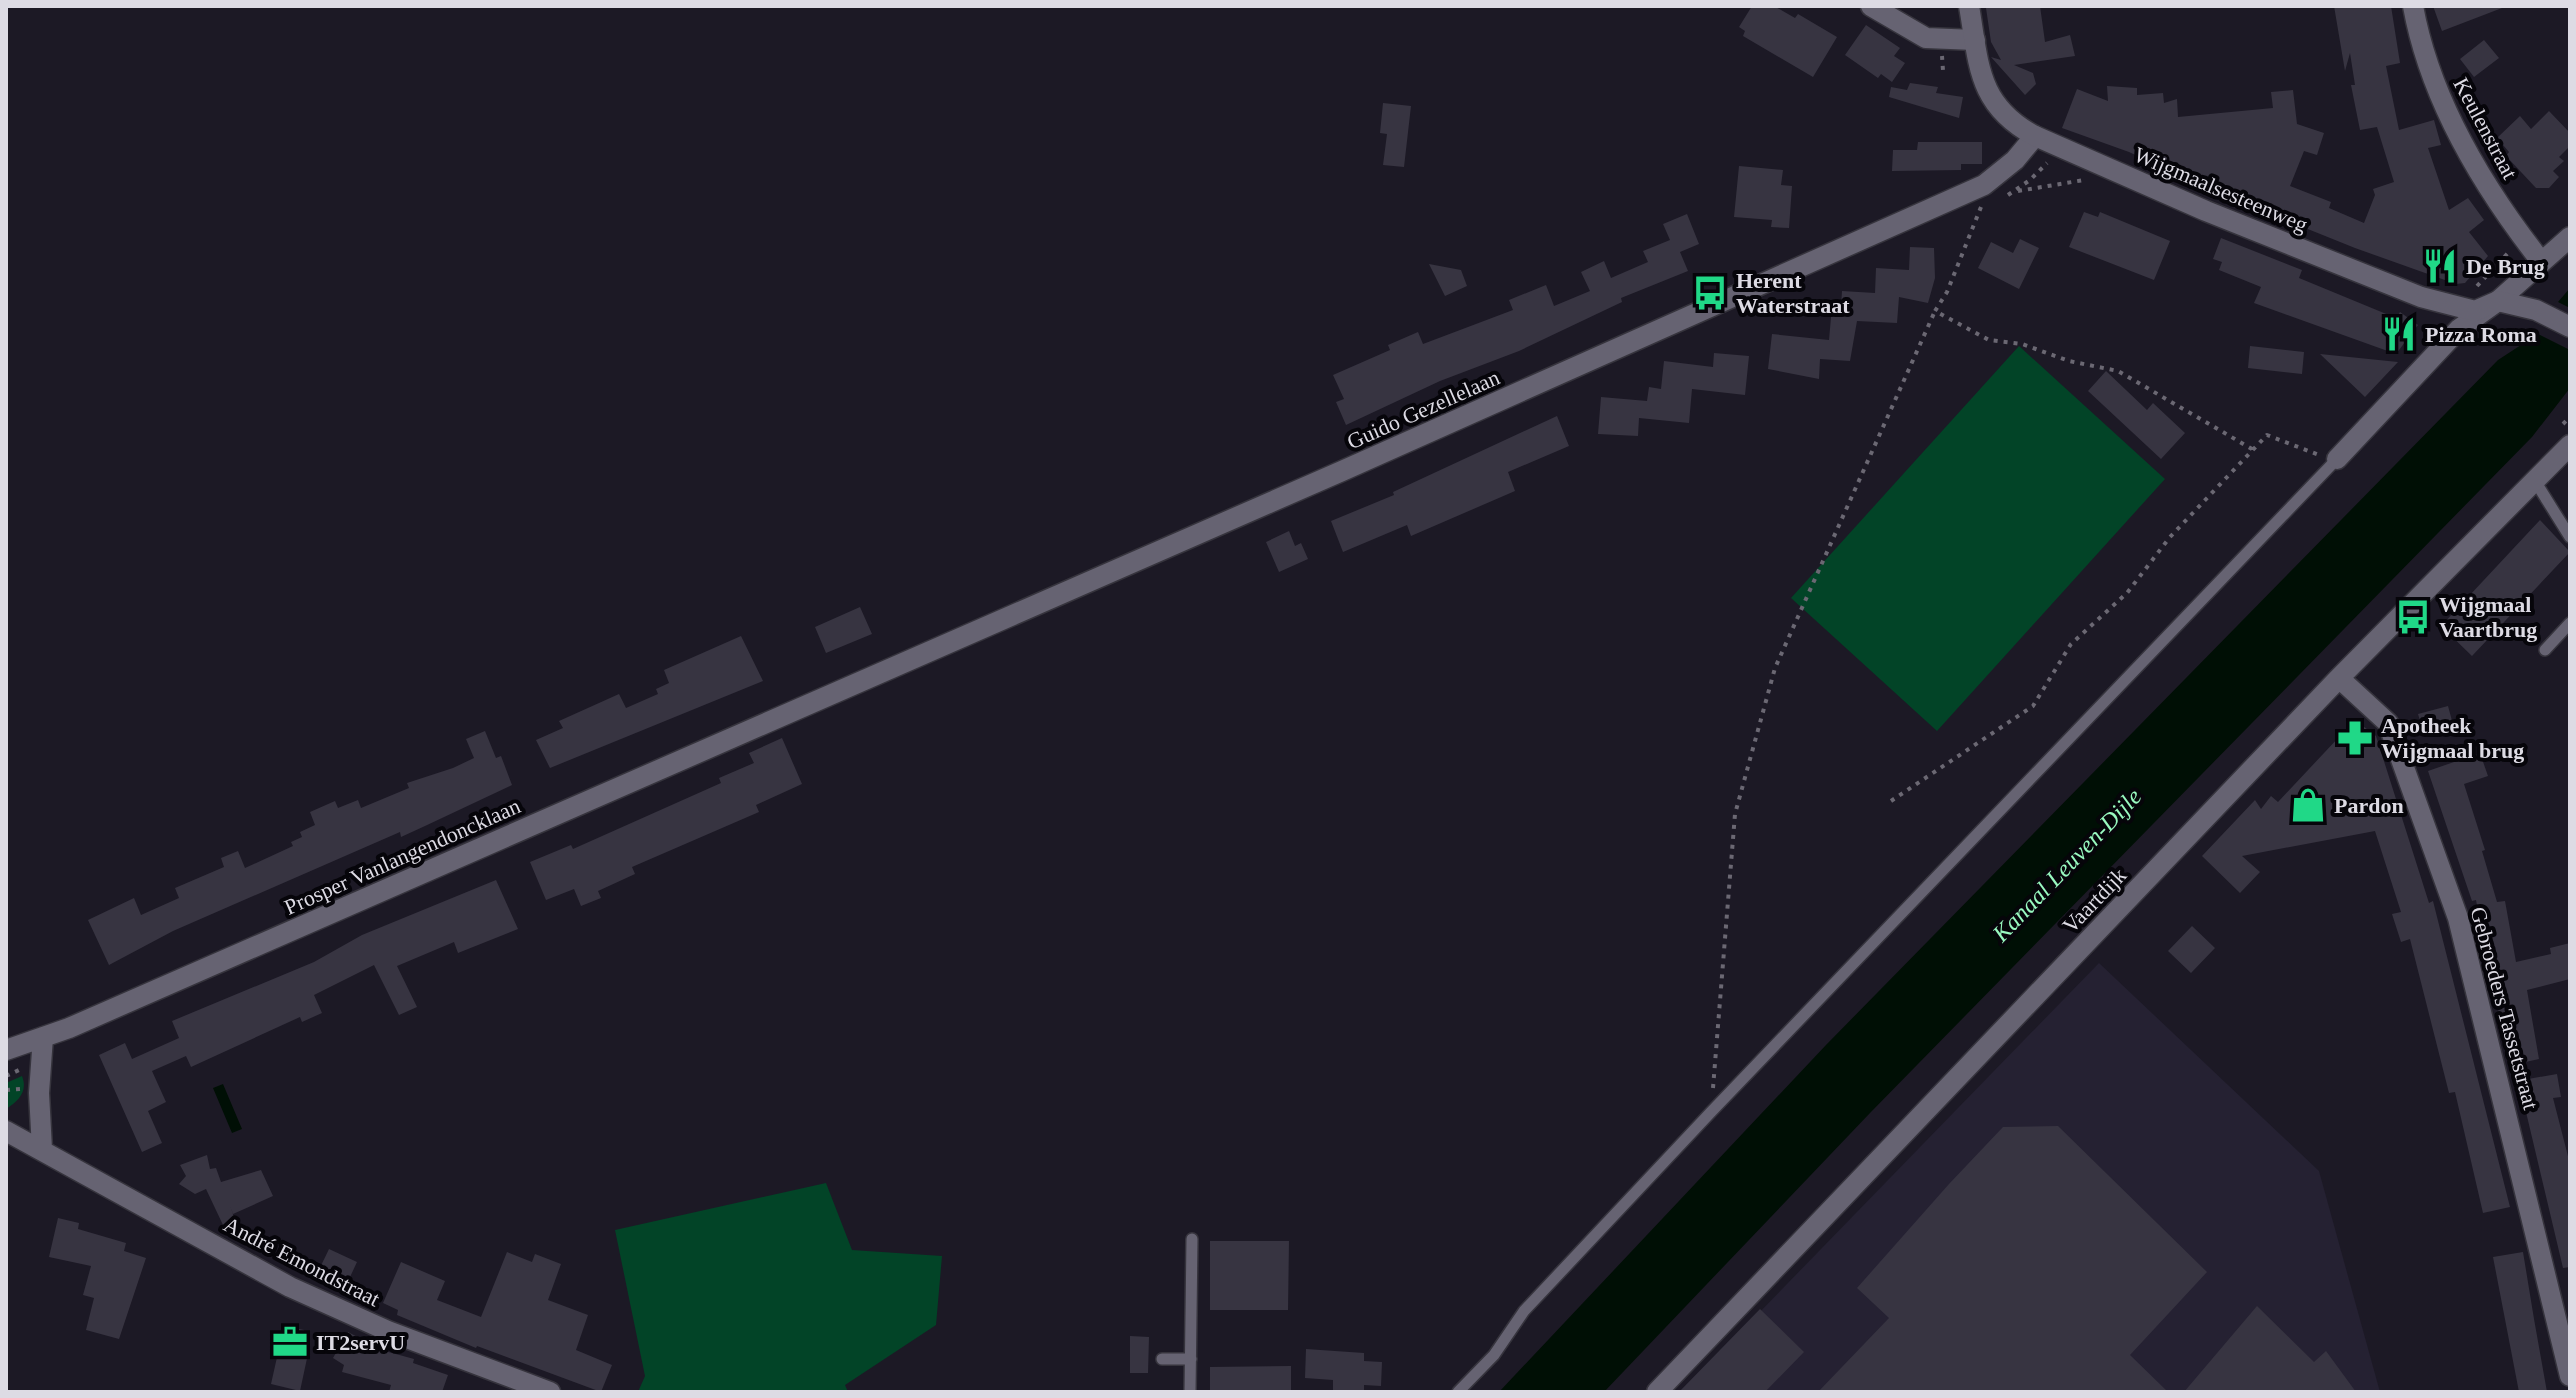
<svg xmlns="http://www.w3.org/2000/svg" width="2576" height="1398" viewBox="0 0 2576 1398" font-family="'Times New Roman',serif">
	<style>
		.built { fill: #252132 }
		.green { fill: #024427 }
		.water { fill: #000f05 }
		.pier { fill: #1c1925 }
		.building { fill: #373441 }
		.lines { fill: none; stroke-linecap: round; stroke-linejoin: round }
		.lane-casing { stroke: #36343d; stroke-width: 14 }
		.street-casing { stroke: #36343d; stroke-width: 23 }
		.secondary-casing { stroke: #36343d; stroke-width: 23 }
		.path { stroke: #6b6873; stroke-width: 4; stroke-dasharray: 4 6; stroke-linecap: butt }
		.lane { stroke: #666372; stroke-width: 11 }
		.street { stroke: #666372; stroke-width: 20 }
		.secondary { stroke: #666372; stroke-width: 20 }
		.labels { text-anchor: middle; stroke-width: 8; stroke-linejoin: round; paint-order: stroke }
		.street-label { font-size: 22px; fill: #dddbe4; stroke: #06050a }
		.poi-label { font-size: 22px; font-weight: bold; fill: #dddbe4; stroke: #06050a; text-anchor: start }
		.water-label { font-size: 24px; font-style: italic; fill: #99f9c0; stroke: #06050a }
	</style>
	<rect width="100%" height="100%" fill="#1c1925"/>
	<path class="built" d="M2099,963L2319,1171L2380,1392H1682Z"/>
	<path class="green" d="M2019,346L2165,479L1937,731L1791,598Z
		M22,1076C28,1091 19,1101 6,1109V1083Z
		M826,1183L852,1250L942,1256L936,1325L845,1385L848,1392H638L645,1376L615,1230Z"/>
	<path class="water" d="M2570,288V388L2532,437L1870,1113L1604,1392H1499L1826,1045L2498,360L2521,345Z
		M223,1084L242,1129L232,1133L213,1088Z"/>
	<path class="pier" d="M2556,301L2570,308V350L2530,330Z"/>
	<path class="building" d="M1752,6H1774L1795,18L1798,14L1837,37L1813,77L1743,36L1745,31L1739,27Z
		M2000,6H2040L2045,42L2070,35L2075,56L2014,65L2033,73L2036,84L2025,95L1991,57L2001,60L1991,42L1986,8Z
		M2334,6H2391L2400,63L2386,66L2399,130L2434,120L2441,145L2428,148L2449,210L2468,198L2484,220L2469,232L2488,256L2465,283L2456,284L2355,248L2206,188L2129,152L2062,128L2077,89L2108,101L2107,86L2137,88V95L2163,93L2164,103L2177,99L2178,117L2273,108L2271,92L2293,90L2297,124L2324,133L2317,155L2304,151L2290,186L2331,202L2329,208L2364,223L2375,195L2373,189L2394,182L2377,127L2360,130L2351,85H2355L2350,53L2345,71Z
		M2433,6H2502V8L2442,31Z
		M1866,25L1900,48L1894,56L1905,63L1892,82L1881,74L1878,78L1845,55Z
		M2484,40L2499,58L2474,77L2460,59Z
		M1910,83L1938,87L1936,93L1963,97L1959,118L1889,97L1891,87L1907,90Z
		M1383,103L1411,106L1404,167L1383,165L1387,134L1380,133Z
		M2549,111L2570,133V146L2559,157L2564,161L2553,171L2559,177L2549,188H2536L2506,156L2509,152L2497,138L2520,116L2531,129Z
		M1918,142H1982V164H1961V170L1892,171L1893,150H1917Z
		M1739,166L1783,170L1781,185L1792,186L1789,228L1771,227L1772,220L1734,217Z
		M2084,212L2098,217L2100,212L2170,241L2154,280L2069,247Z
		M1687,214L1699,244L1680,252L1688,271L1621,298L1622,302L1519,351L1440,381L1346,425L1336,402L1344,399L1333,375L1390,350L1388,345L1418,332L1423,344L1513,310L1509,300L1546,285L1554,306L1590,291L1581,272L1604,261L1611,278L1648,262L1643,251L1670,240L1663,224Z
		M2221,238L2302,270L2299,278L2396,318L2400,312L2418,325L2396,354L2254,303L2261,287L2219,270L2222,262L2213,259Z
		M2020,239L2039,248L2019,289L1978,268L1991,242L2013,253Z
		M1910,247L1934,248L1935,278L1928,303L1899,297L1897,323L1857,321L1850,361L1820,359L1819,379L1768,369L1772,334L1829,340L1832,306L1841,307L1842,291L1875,293L1876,268L1909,270Z
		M1429,264L1461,270L1467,286L1445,296Z
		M2250,346L2304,352L2302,374L2248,368Z
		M1714,353L1749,356L1745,395L1692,389L1689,423L1639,418L1638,436L1598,434L1601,397L1647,401L1649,387L1661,389L1664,361L1713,367Z
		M2320,354L2398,362L2365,397Z
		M2106,371L2147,410L2153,403L2185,433L2161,459L2088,391Z
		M1557,416L1569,446L1508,472L1515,491L1411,536L1407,525L1343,552L1331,521L1394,495L1393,492Z
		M2540,520L2570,552L2472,656L2441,626Z
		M1289,531L1295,546L1301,543L1308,559L1279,572L1266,542Z
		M860,607L872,634L826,653L815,627Z
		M741,636L763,681L550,768L536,740L563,728L559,721L619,694L626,708L658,694L656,689L669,683L664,670Z
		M2448,706L2454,728L2425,737L2418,714Z
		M2355,720L2376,736L2429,903L2433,901L2510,1207L2483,1213L2455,1092L2449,1093L2410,939L2401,942L2392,914L2401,912L2375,831L2242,856L2260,872L2240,893L2202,856L2255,800L2261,809L2271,796L2278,802Z
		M485,731L496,758L501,756L512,785L425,826L401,837L400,832L173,931L109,965L88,920L134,898L141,915L179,898L175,888L224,867L221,858L238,851L245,868L293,846L291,842L302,837L300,832L315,825L310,812L335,801L338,808L358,800L361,808L409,788L407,783L453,768L474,758L466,739Z
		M782,738L802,784L756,805L759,812L632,867L635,874L598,891L601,898L581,906L574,889L546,900L530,862L571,845L573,849L721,783L719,778L754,763L749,753Z
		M2480,753L2488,776L2464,784L2485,850L2482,851L2497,902L2505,901L2516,962L2551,954L2550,948L2570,943V979L2527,990L2539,1059L2512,1065L2490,977L2476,900L2472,901L2428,771Z
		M496,880L518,929L458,953L454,942L397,966L417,1007L399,1015L374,965L314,995L322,1013L302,1022L300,1017L191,1067L186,1056L152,1071L166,1102L148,1111L162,1143L142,1152L99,1055L125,1043L132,1059L179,1038L172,1021L314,962L362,935Z
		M2192,926L2215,948L2191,973L2168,951Z
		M2557,1074L2561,1097L2553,1098L2570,1164V1267L2563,1268L2526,1112L2534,1110L2528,1079Z
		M2058,1126L2207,1272L2130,1355L2168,1392H1818L1889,1318L1857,1288L1949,1184L2003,1127Z
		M207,1155L210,1169L216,1168L221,1182L261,1170L273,1196L233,1214L230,1206L235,1220L223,1225L206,1189L195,1194L179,1184L186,1176L180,1165Z
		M58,1218L79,1223L78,1229L126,1243L124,1251L146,1258L119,1339L86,1330L94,1298L83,1295L91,1266L49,1257Z
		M1210,1241H1289L1288,1310H1210Z
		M329,1249L357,1262L344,1290L316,1276Z
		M507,1252L532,1262L535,1254L561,1264L548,1300L588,1315L576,1350L612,1365L601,1392L477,1346L476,1348L397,1315L398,1310L383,1303L401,1262L445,1281L437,1300L481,1317Z
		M2523,1252L2534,1319L2547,1392H2519L2493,1257Z
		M2257,1306L2314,1362L2326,1351L2356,1392H2184Z
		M1760,1309L1804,1352L1765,1392H1679Z
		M284,1326L304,1330L300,1348L309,1349L300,1391L271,1384Z
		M348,1332L365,1341L363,1345L414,1359L413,1363L448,1375L442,1392H389L391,1385L342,1372L344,1365L333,1358Z
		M1130,1336L1149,1337L1148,1373H1130Z
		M1306,1349L1364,1353V1361L1382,1362L1381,1386L1364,1385V1392H1333V1380L1305,1378Z
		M1291,1366V1392H1210V1367Z"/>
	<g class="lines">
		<g class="lane-casing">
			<path id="lane" d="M2535,481L2570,537
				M2545,650L2570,623
				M1162,1359H1191
				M1190,1392L1192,1239
				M1458,1392L1494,1355L1524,1311L1711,1112L2337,459"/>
		</g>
		<g class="street-casing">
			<path id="street" d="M1871,6L1926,38L1975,40
				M2413,6C2430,100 2482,186 2540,260
				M2337,459L2459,329L2498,301L2570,237
				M6,1050L69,1028L1342,471L1984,185L2015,160L2035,136
				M6,1131L290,1287L388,1331L550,1392
				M42,1149L39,1093L43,1037"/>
		</g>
		<g class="secondary-casing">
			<path id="secondary" d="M1969,6C1979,64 1977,105 2035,136L2206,211L2421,297L2475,311L2498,301L2536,310L2570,327
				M2339,678L2388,723L2458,918L2570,1376
				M1657,1392L2339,678L2570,445"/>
		</g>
		<path class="path" d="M1942,56L1943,71
			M2018,191L2084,180
			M2008,195L2030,180L2047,163
			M1981,207L1947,292L1935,311L1989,340L2022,344L2069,361L2118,371L2252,449
			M2477,286L2509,252
			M2563,424L2570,417
			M1891,801L2033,706L2071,644L2127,593L2170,537L2267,435L2319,455
			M6,1076L19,1070
			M1713,1088L1735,814L1775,668L1935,311
			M6,1090L20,1089"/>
		<use href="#lane" class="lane"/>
		<use href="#street" class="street"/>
		<use href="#secondary" class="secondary"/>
	</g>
	<defs>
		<g id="restaurant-bare" transform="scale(2.76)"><path d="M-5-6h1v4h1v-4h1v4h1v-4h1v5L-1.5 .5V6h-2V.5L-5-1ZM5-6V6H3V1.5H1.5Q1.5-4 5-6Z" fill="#20d887" stroke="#06050a" stroke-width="2.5" paint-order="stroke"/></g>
		<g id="bus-bare" transform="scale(2.76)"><path d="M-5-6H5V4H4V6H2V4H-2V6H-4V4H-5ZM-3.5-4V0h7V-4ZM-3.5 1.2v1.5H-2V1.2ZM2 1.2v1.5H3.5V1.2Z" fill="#20d887" stroke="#06050a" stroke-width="2.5" paint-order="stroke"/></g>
		<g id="pharmacy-bare" transform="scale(2.76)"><path d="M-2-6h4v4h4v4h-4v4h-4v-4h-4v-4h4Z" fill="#20d887" stroke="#06050a" stroke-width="2.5" paint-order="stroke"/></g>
		<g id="shop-bare" transform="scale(2.76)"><path d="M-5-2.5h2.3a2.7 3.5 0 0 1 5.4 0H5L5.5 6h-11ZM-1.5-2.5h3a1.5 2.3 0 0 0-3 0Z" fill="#20d887" stroke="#06050a" stroke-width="2.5" paint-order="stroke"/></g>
		<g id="office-bare" transform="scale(2.76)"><path d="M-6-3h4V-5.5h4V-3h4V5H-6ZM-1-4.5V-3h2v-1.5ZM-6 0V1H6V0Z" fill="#20d887" stroke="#06050a" stroke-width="2.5" paint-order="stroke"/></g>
	</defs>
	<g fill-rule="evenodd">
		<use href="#restaurant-bare" x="2440" y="266"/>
		<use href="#bus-bare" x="1710" y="293"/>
		<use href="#restaurant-bare" x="2399" y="334"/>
		<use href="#bus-bare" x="2413" y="617"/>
		<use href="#pharmacy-bare" x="2355" y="738"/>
		<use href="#shop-bare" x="2308" y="805"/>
		<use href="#office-bare" x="290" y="1342"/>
	</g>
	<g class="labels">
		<g class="street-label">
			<text transform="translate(2486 128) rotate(62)" y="8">Keulenstraat</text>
			<text transform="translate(2221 189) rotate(23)" y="8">Wijgmaalsesteenweg</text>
			<text transform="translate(1423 409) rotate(-24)" y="8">Guido Gezellelaan</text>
			<text transform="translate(402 856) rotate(-24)" y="8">Prosper Vanlangendoncklaan</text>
			<text transform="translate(2094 900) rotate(-46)" y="8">Vaartdijk</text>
			<text transform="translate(2505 1008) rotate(75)" y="8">Gebroeders Tassetstraat</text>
			<text transform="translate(302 1261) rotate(27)" y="8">André Emondstraat</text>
		</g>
		<g class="poi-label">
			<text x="2466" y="274">De Brug</text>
			<text x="1736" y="288">Herent<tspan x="1736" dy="25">Waterstraat</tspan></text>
			<text x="2425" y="342">Pizza Roma</text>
			<text x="2439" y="612">Wijgmaal<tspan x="2439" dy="25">Vaartbrug</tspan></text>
			<text x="2381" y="733">Apotheek<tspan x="2381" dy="25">Wijgmaal brug</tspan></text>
			<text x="2334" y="813">Pardon</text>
			<text x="316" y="1350">IT2servU</text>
		</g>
		<g class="water-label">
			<text transform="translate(2067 865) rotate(-46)" y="8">Kanaal Leuven-Dijle</text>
		</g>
	</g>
	<rect width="2576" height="1398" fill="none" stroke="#dddbe4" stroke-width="16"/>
</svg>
